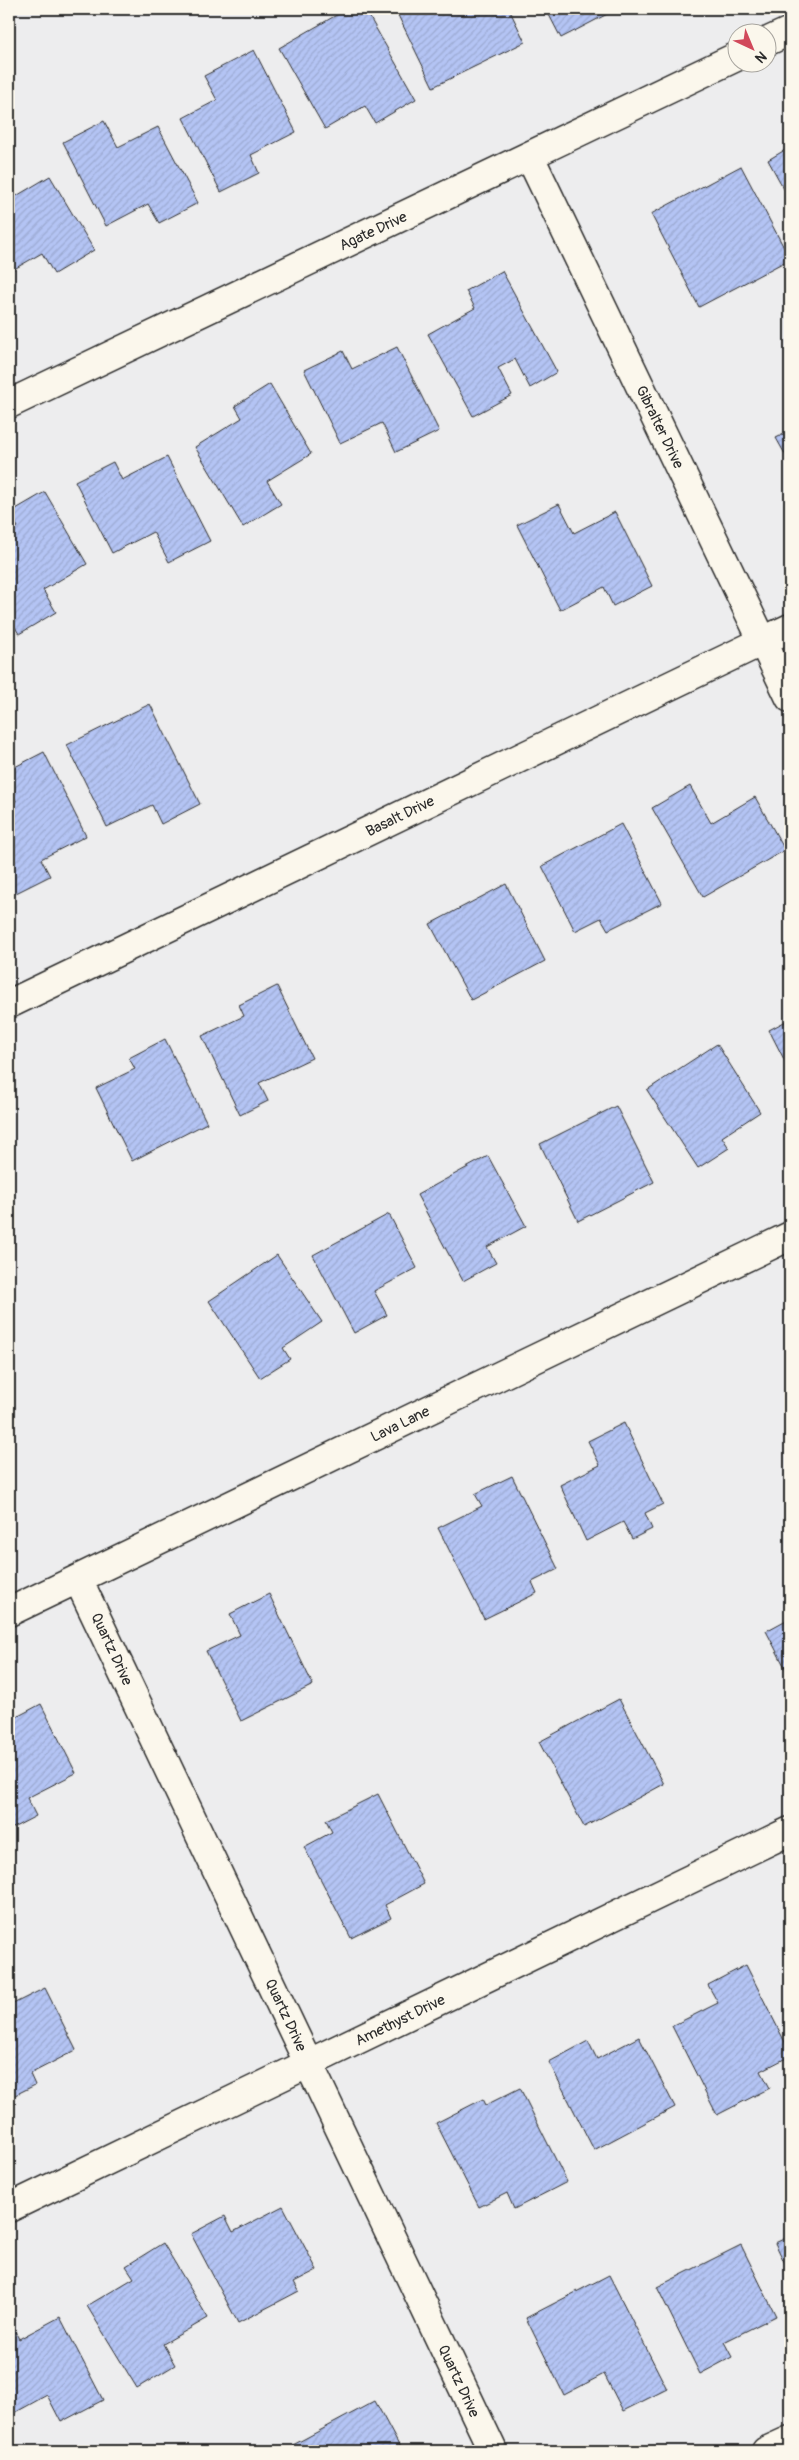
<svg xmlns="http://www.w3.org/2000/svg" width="799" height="2460" viewBox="0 0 799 2460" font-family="Pangolin,sans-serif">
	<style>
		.building { fill: url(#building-hatch); stroke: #2b2b2b }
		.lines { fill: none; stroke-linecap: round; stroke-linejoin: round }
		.minor-casing { stroke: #2b2b2b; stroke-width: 31 }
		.minor { stroke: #fbf7ec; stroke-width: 28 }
		.labels { text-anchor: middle; stroke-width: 4; stroke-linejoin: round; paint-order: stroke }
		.street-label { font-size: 15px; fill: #2b2b2b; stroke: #fbf7ec }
	</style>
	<defs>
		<pattern id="building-hatch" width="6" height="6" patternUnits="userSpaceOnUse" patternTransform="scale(1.25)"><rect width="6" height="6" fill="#b4c4f4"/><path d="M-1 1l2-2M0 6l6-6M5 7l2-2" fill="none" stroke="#9ba9d1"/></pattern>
	</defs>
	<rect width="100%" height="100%" fill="#ededee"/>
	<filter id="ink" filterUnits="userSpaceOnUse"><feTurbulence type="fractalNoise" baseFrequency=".02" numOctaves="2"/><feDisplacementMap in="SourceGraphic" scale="10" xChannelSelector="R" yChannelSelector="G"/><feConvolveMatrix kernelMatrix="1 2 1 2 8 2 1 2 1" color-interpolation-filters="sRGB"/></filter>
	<g filter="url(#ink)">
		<path class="building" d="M347,9H365L416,99L375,123L365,106L325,129L279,48Z
			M395,9H509L525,42L433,87Z
			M546,9H617L561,38Z
			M254,50L296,132L251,155L259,173L221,192L183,118L217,100L204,76Z
			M104,121L118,147L158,127L198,203L159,223L148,204L106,226L63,142Z
			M790,147V200L768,160Z
			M741,166L790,259L699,307L651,214Z
			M50,176L94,250L54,274L42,253L9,272V190L13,198Z
			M502,271L557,372L530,388L515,359L498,368L512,395L473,416L428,334L475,308L466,291Z
			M397,347L439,431L396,452L382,423L340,443L304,370L343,351L352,369Z
			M270,384L311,454L267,481L281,504L243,527L195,447L242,418L235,406Z
			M790,431V463L776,438Z
			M167,457L210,541L169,562L153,532L112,553L75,481L113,462L122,480Z
			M45,492L87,564L43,590L56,612L19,634L9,617V532L18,527L9,513Z
			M559,504L574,533L615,512L652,586L613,606L604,587L560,610L517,525Z
			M150,704L200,804L161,824L152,805L107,827L67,745Z
			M44,752L86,836L41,859L50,876L10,896L9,804L16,801L9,786V770Z
			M690,786L711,823L755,797L785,850L703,897L652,808Z
			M621,824L662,903L608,930L601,918L575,931L542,866Z
			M506,884L545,961L471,1000L430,924Z
			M277,986L312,1058L259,1083L268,1101L240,1115L202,1036L244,1016L239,1005Z
			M790,1019V1071L769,1030Z
			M165,1039L207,1123L132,1161L96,1088L135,1069L129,1058Z
			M717,1044L760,1112L722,1137L729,1148L698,1168L647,1090Z
			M616,1106L654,1182L578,1221L540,1144Z
			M488,1156L526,1226L487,1247L496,1263L463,1281L417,1195Z
			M389,1214L417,1268L374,1291L387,1315L354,1333L313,1255Z
			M277,1255L322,1322L283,1348L290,1359L260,1378L209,1301Z
			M624,1423L663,1504L645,1513L652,1529L632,1539L623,1522L586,1541L560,1485L600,1465L588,1441Z
			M512,1476L558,1569L532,1582L537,1593L484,1619L438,1528L482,1506L475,1494Z
			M269,1594L313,1685L241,1721L206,1651L240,1635L230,1614Z
			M790,1618V1677L766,1631Z
			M619,1699L664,1784L584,1827L539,1742Z
			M41,1704L76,1773L27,1798L36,1816L9,1830V1721Z
			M378,1794L424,1884L385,1905L391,1918L351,1938L304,1847L332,1832L326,1820Z
			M746,1965L790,2052V2056L761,2071L770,2088L717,2115L672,2026L718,2003L708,1985Z
			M45,1988L76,2050L30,2074L35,2085L9,2098V2006Z
			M639,2037L675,2107L594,2150L549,2062L588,2041L597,2059Z
			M520,2088L567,2182L514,2209L507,2193L479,2207L436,2123L483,2099L486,2105Z
			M283,2206L317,2270L294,2282L299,2291L238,2323L191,2234L225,2216L233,2232Z
			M790,2236V2274L775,2243Z
			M163,2243L208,2318L163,2344L175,2365L137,2388L87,2306L134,2278L126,2266Z
			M741,2245L776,2316L724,2342L732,2357L700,2374L657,2287Z
			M609,2275L667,2389L623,2411L604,2374L564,2395L526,2318Z
			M60,2317L103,2400L61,2422L47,2395L9,2416V2320L19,2339Z
			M375,2401L402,2451H296L293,2445Z"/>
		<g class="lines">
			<g class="minor-casing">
				<path id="minor" d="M766,42L790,31
					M530,157L790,698
					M9,404L736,57
					M9,1004L790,628
					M78,1579L493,2451
					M9,1612L790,1236
					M9,2208L790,1831
					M766,2451L790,2440"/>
			</g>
			<use href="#minor" class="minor"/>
		</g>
	</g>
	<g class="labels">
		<g class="street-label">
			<text transform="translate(373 231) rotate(-25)" y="5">Agate Drive</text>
			<text transform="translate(660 427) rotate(64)" y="5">Gibralter Drive</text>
			<text transform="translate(400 816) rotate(-26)" y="5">Basalt Drive</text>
			<text transform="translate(400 1424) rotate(-26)" y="5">Lava Lane</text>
			<text transform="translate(112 1649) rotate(65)" y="5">Quartz Drive</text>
			<text transform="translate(286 2015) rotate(65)" y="5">Quartz Drive</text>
			<text transform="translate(400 2020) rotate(-26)" y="5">Amethyst Drive</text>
			<text transform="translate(459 2381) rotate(65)" y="5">Quartz Drive</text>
		</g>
	</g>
	<rect width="799" height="2460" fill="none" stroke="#fbf7ec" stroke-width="30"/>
	<rect x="15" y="15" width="769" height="2430" fill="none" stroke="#2b2b2b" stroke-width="2" filter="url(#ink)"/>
	<g transform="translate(752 48) rotate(136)"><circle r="24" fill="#fbf7ec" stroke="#a8a59f"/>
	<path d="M0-4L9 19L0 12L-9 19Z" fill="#d1495b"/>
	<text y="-8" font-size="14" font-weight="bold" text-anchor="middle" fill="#2b2b2b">N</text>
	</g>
</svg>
